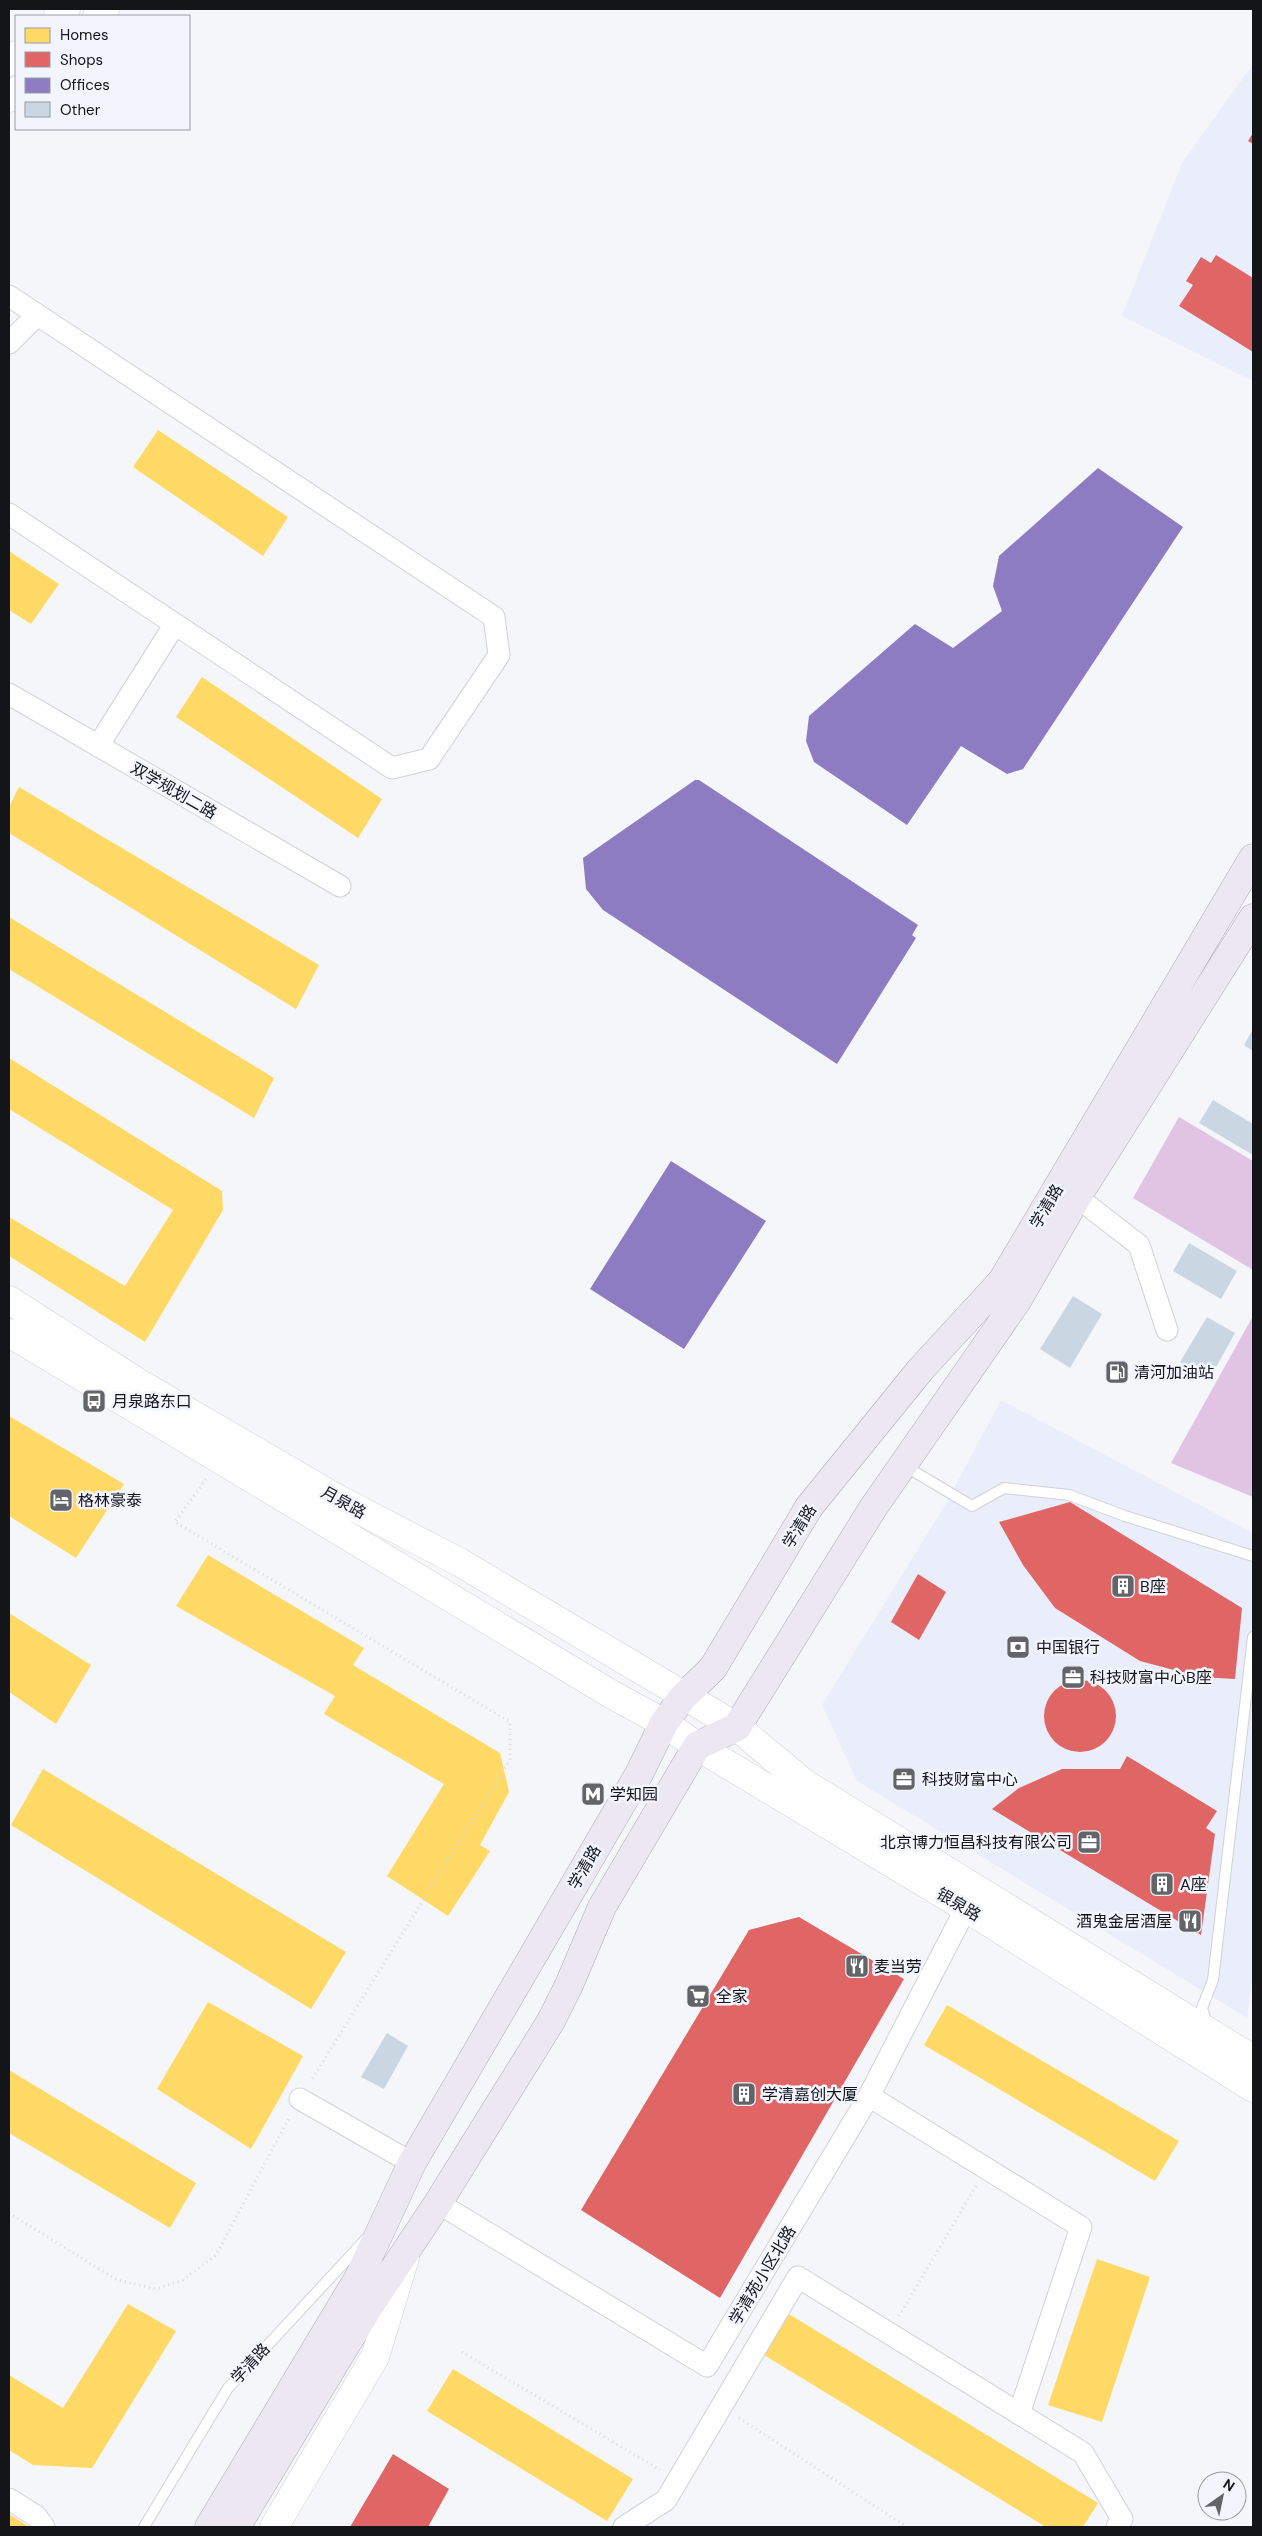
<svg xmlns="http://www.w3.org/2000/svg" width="1262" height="2536" viewBox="0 0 1262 2536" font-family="'DM Sans','Noto Sans SC',sans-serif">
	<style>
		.built { fill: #eaeefb }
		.forest { fill: #e1c3e4 }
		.homes { fill: #ffd966 }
		.shops { fill: #e06666 }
		.offices { fill: #8e7cc3 }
		.building { fill: #cad7e3 }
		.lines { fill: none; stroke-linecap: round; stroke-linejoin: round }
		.lane-casing { stroke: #d1d2d6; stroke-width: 12 }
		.street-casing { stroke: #d1d2d6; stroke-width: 23 }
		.secondary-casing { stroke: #d1d2d6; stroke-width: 29 }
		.primary-casing { stroke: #aeaaba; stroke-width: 29 }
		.path { stroke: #d9d9db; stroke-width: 3; stroke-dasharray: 1 4; stroke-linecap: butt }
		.lane { stroke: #fefefe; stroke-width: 10 }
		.street { stroke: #fefefe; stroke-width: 21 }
		.secondary { stroke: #fefefe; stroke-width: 28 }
		.primary { stroke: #ece8f2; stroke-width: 28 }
		.labels { text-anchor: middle; stroke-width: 5; stroke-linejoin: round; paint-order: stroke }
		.street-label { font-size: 16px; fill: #131519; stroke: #f2f5fd }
		.poi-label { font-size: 16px; fill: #131519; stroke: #f2f5fd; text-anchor: start }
	</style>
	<rect width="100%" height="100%" fill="#f5f6fa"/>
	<path class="built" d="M1253,64V381L1122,316L1182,163Z
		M1001,1400L1253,1533V1974L1247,2018L857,1781L822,1705L945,1505Z"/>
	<path class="forest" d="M1179,1117L1253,1161V1270L1133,1198Z
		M1253,1316V1497L1171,1463Z"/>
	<path class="homes" d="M158,430L288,517L263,556L133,467Z
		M9,551L59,584L31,624L9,610Z
		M202,677L382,799L358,838L176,717Z
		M19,787L319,965L296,1009L9,833V807Z
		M9,917L274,1078L254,1118L9,969Z
		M9,1058L222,1191L223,1210L145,1342L9,1256V1217L125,1286L173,1210L9,1109Z
		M9,1416L124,1484L76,1558L9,1516Z
		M208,1555L364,1648L353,1665L500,1753L509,1792L480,1845L490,1851L448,1916L387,1876L444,1784L324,1714L335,1696L176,1606Z
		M9,1613L91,1665L56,1724L9,1692Z
		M43,1769L346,1952L311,2009L11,1825Z
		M208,2002L303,2056L251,2149L157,2089Z
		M947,2005L1179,2141L1155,2181L924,2045Z
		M9,2070L196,2183L170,2228L9,2133Z
		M1097,2259L1150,2277L1102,2422L1048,2405Z
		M128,2304L176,2331L92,2468L33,2465L9,2450V2375L63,2408Z
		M784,2311L1098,2503L1083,2527H1046L759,2352Z
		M453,2369L633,2479L607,2521L427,2411Z
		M9,2514L29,2527H9Z"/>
	<path class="shops" d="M1253,133V144L1248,141Z
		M1216,255L1253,278V352L1179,306L1193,285L1186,281L1201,257L1211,263Z
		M1070,1502L1242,1608L1235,1679L1200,1677L1140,1661L1055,1608L1023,1565L999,1522Z
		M918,1574L946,1592L919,1640L891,1622Z
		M1044 1716a36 36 0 1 1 72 0a36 36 0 1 1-72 0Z
		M1127,1756L1217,1811L1206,1828L1215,1834L1201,1935L992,1809L1019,1788L1062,1769H1120Z
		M799,1917L904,1979L720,2298L581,2210L749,1930Z
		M393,2454L449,2489L428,2527H350Z"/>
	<path class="offices" d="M1098,468L1183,527L1023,769L1007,774L961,746L907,825L814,762L806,741L809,716L915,624L953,648L1002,611L993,586L999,556Z
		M695,780H699L918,925L912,935L916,938L837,1064L603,910L586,889L583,858Z
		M671,1161L766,1221L684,1349L590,1289Z"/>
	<path class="building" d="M1253,1029V1051L1244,1045Z
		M1213,1100L1253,1124V1155L1199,1123Z
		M1189,1243L1237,1271L1221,1299L1173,1271Z
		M1073,1296L1102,1314L1070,1368L1040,1349Z
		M1207,1317L1235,1333L1209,1380L1180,1362Z
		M387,2033L408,2046L384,2089L361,2077Z"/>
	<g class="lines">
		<g class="lane-casing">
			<path id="lane" d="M903,1465L972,1506L1004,1488L1069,1495L1125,1516L1253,1556
				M1207,2024L1202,2008L1213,1980L1253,1637
				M144,2527L228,2388L366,2239"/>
		</g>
		<g class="street-casing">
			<path id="street" d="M9,296L494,617L499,655L429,759L392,768L9,514
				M9,343L36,316
				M9,694L340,886
				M98,746L175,624
				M1077,1197L1139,1245L1167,1330
				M869,2096L1081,2227L1019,2414
				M300,2099L412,2163
				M438,2203L707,2366L869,2096L966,1908
				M9,2499L36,2516L44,2527
				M624,2527L666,2500L798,2277L1083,2453L1122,2519L1117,2527"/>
		</g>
		<g class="secondary-casing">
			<path id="secondary" d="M58,16L66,9
				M97,16L105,9
				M9,62L16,55
				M9,98L16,91
				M9,1300L139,1383L338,1499L461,1563L737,1727L804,1783L1253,2059
				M9,1333L611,1694L664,1723L697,1746L966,1908L1253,2088
				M274,2527L375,2357L405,2258"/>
		</g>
		<g class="primary-casing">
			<path id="primary" d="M209,2527L359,2277L412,2163L639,1774L664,1723L683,1697L713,1668L809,1507L921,1369L1002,1281L1253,858
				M236,2527L370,2305L438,2203L551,2021L569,1985L602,1907L697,1746L737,1727L873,1508L1017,1301L1077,1197L1253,918"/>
		</g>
		<path class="path" d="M206,1479L175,1522L510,1722V1760L311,2081
			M9,2213L117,2280L156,2289L183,2280L216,2255L290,2116
			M899,2316L976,2186
			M462,2352L660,2470
			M739,2418L907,2527"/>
		<use href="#lane" class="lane"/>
		<use href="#street" class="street"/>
		<use href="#secondary" class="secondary"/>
		<use href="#primary" class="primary"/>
	</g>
	<defs>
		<g id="fuel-square" transform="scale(1.25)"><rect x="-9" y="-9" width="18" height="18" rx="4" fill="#626468" stroke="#f2f5fd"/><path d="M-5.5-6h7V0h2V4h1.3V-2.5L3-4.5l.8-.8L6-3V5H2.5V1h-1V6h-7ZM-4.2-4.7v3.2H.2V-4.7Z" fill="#fff"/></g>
		<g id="bus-square" transform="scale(1.25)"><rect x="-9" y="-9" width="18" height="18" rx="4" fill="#626468" stroke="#f2f5fd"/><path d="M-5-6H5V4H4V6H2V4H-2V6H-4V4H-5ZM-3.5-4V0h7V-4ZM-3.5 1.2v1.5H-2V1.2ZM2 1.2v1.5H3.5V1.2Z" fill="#fff"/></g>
		<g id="hotel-square" transform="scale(1.25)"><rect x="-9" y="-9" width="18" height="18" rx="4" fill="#626468" stroke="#f2f5fd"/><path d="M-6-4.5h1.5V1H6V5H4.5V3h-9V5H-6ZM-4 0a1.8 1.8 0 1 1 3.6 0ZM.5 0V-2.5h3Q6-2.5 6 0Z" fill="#fff"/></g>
		<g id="building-square" transform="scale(1.25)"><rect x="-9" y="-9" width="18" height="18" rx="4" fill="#626468" stroke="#f2f5fd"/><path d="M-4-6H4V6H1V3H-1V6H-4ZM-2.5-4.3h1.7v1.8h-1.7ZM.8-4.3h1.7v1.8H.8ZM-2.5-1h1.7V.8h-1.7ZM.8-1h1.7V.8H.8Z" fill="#fff"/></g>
		<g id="bank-square" transform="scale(1.25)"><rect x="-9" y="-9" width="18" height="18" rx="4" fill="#626468" stroke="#f2f5fd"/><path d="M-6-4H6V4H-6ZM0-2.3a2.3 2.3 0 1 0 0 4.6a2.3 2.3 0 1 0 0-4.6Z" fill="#fff"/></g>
		<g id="office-square" transform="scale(1.25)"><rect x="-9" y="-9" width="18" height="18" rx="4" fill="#626468" stroke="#f2f5fd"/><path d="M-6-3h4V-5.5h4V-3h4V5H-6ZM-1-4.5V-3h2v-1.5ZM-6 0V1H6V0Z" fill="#fff"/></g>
		<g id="metro-square" transform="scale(1.25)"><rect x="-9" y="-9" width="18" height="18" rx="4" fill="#626468" stroke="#f2f5fd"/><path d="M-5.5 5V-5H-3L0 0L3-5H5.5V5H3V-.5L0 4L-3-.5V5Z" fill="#fff"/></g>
		<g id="restaurant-square" transform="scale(1.25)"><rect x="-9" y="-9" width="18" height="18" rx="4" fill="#626468" stroke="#f2f5fd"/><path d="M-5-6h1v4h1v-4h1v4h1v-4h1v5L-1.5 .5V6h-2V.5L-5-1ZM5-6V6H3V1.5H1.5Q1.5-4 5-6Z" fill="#fff"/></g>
		<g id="supermarket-square" transform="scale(1.25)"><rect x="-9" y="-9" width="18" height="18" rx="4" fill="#626468" stroke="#f2f5fd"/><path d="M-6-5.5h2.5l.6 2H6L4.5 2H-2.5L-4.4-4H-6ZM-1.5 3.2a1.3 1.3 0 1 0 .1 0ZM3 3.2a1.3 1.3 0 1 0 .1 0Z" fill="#fff"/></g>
	</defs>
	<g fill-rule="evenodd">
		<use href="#fuel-square" x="1117" y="1372"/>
		<use href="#bus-square" x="94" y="1401"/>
		<use href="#hotel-square" x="61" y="1500"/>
		<use href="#building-square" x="1123" y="1586"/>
		<use href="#bank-square" x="1018" y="1647"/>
		<use href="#office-square" x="1073" y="1677"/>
		<use href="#office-square" x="904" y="1779"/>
		<use href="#metro-square" x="593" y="1794"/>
		<use href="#office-square" x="1089" y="1842"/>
		<use href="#building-square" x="1162" y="1884"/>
		<use href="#restaurant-square" x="1190" y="1921"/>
		<use href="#restaurant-square" x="857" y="1966"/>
		<use href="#supermarket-square" x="698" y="1996"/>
		<use href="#building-square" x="744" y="2094"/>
	</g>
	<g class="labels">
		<g class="street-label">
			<text transform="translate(174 790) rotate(30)" y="6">双学规划二路</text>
			<text transform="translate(1046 1206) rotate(-59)" y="6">学清路</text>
			<text transform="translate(344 1502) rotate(29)" y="6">月泉路</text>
			<text transform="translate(799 1526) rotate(-58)" y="6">学清路</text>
			<text transform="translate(584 1867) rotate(-60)" y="6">学清路</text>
			<text transform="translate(959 1904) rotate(31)" y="6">银泉路</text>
			<text transform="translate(762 2275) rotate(-59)" y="6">学清苑小区北路</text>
			<text transform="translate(250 2363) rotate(-47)" y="6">学清路</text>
		</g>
		<g class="poi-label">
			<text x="1134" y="1378">清河加油站</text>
			<text x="112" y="1407">月泉路东口</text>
			<text x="78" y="1506">格林豪泰</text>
			<text x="1140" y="1592">B座</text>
			<text x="1036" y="1653">中国银行</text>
			<text x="1090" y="1683">科技财富中心B座</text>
			<text x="922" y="1785">科技财富中心</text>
			<text x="610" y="1800">学知园</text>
			<text x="1072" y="1848" text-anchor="end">北京博力恒昌科技有限公司</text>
			<text x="1180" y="1890">A座</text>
			<text x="1172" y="1927" text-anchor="end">酒鬼金居酒屋</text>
			<text x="874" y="1972">麦当劳</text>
			<text x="716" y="2002">全家</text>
			<text x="762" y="2100">学清嘉创大厦</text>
		</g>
	</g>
	<rect width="1262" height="2536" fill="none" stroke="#131519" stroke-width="20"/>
	<rect x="15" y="15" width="175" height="115" fill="#f2f5fd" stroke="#999ba2"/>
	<rect x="25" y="28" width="25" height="15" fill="#ffd966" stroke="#999ba2"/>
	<text x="60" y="40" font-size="15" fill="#131519">Homes</text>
	<rect x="25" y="52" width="25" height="15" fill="#e06666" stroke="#999ba2"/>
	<text x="60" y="65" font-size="15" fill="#131519">Shops</text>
	<rect x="25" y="78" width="25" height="15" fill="#8e7cc3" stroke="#999ba2"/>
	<text x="60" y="90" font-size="15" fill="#131519">Offices</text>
	<rect x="25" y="102" width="25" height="15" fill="#cad7e3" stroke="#999ba2"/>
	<text x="60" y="115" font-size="15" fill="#131519">Other</text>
	<g transform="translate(1222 2496) rotate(33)"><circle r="24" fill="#f2f5fd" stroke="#999ba2"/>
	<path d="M0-4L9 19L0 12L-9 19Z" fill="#626468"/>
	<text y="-8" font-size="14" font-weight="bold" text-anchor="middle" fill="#131519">N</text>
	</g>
</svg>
